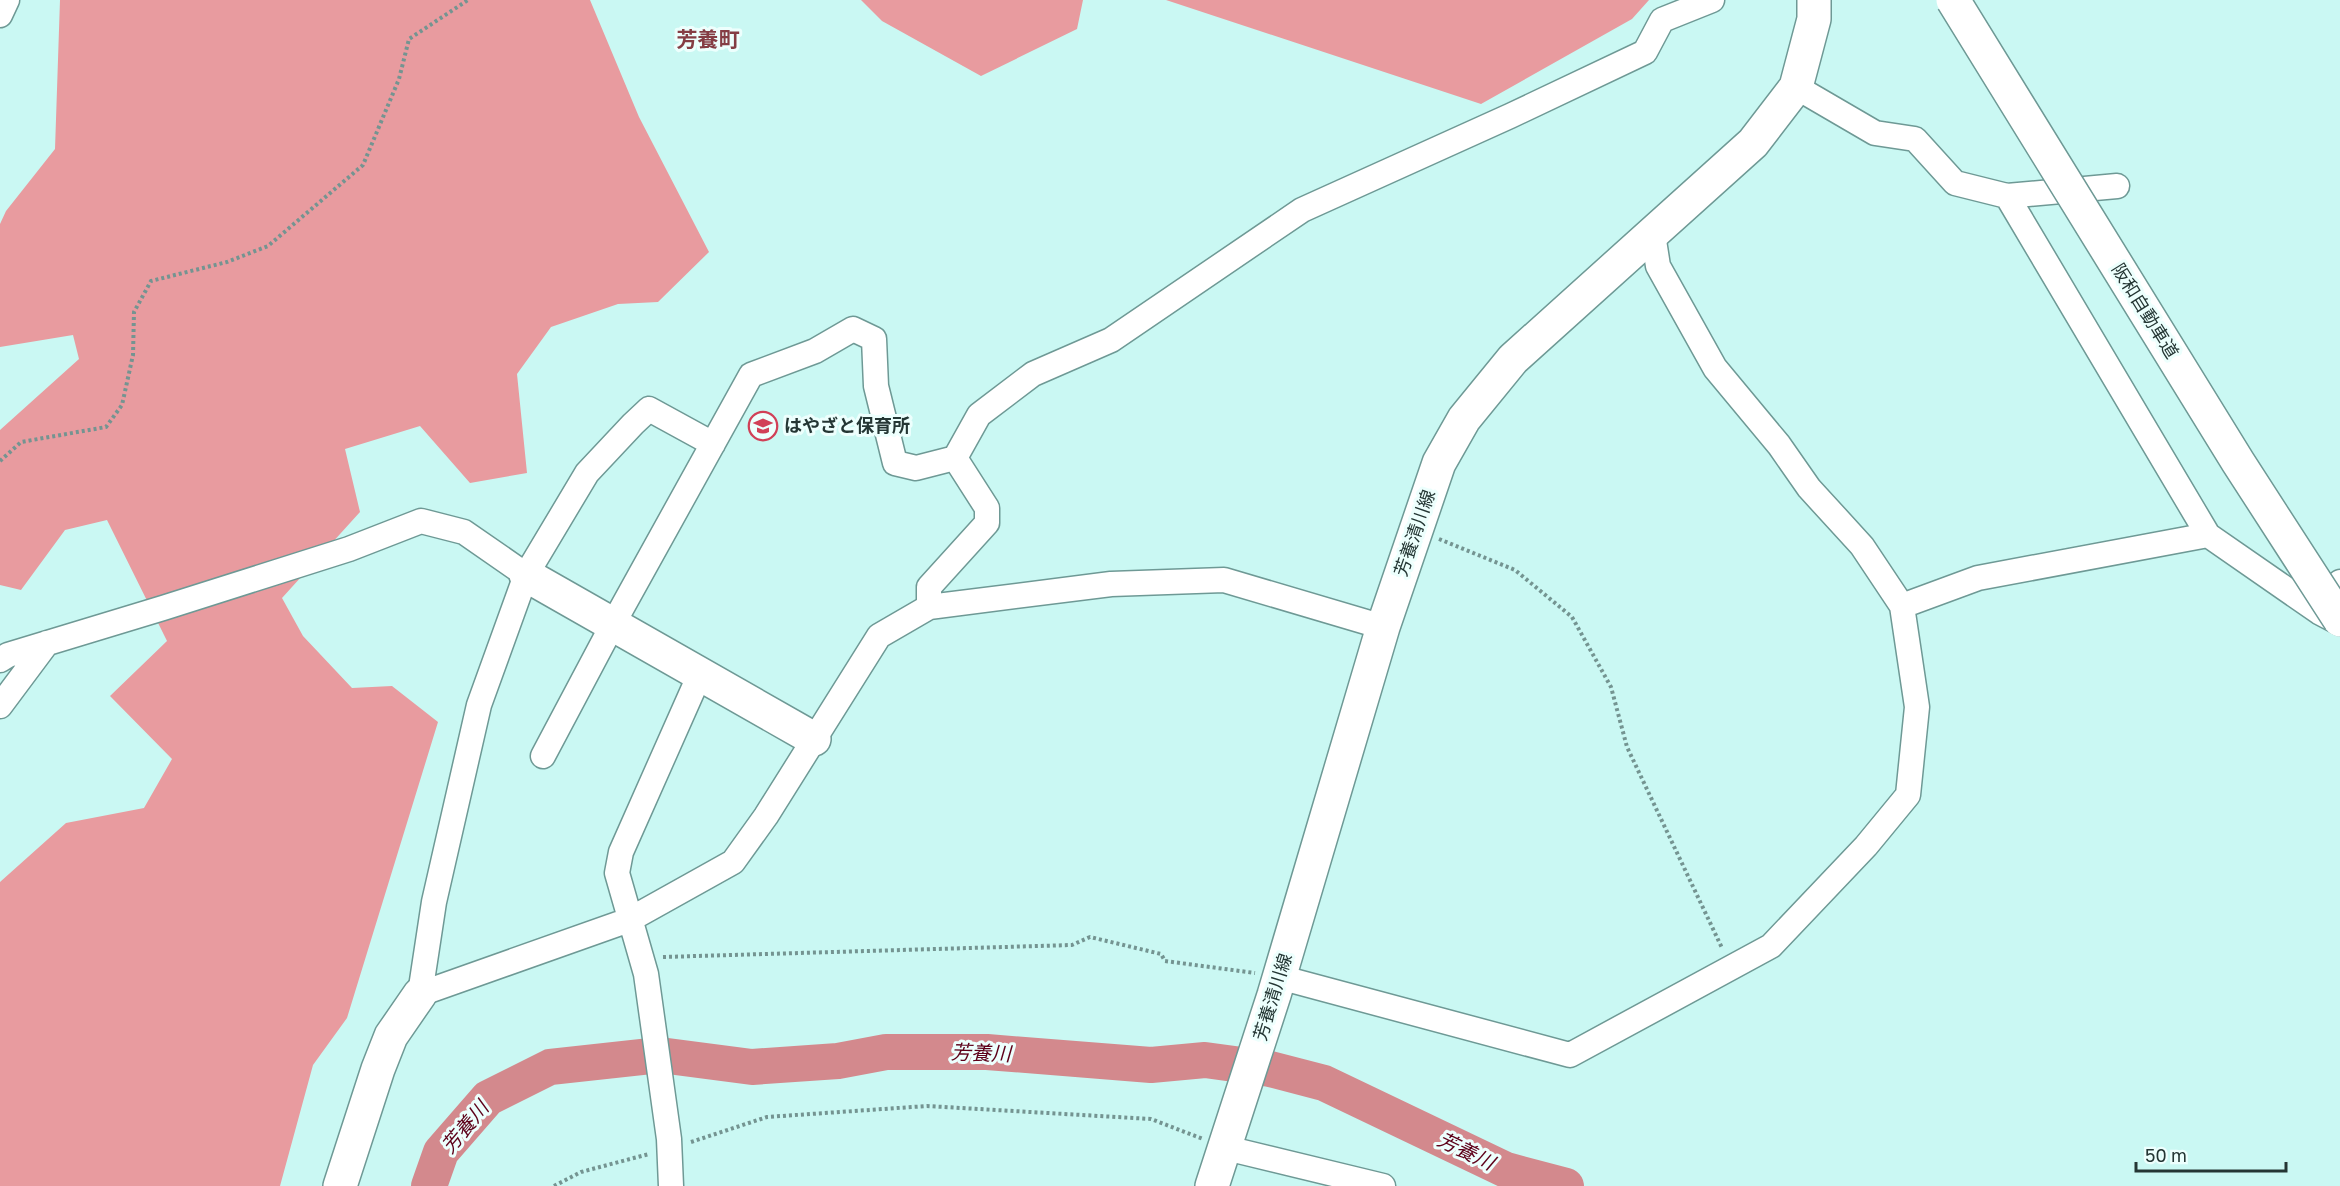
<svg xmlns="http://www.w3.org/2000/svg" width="2340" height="1186" viewBox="0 0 2340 1186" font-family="'Golos Text','Noto Sans JP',sans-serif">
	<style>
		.forest { fill: #e89b9f }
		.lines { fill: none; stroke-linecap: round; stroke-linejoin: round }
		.river { stroke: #d3898d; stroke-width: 36 }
		.street-casing { stroke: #6e9995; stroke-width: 27 }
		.secondary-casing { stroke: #6e9995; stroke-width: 36 }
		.path { stroke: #749491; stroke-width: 4; stroke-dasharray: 3 3; stroke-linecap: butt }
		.street { stroke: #fff; stroke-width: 24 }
		.secondary { stroke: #fff; stroke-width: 33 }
		.highway-bridge-casing { stroke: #6e9995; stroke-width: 36; stroke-linecap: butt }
		.highway-bridge { stroke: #fff; stroke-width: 33 }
		.labels { text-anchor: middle; stroke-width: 6; stroke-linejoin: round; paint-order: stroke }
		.street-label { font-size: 18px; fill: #243634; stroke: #edfffd }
		.poi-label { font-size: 18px; font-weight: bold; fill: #243634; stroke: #edfffd; text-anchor: start }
		.water-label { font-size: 20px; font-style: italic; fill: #5d0019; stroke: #edfffd }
		.quarter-label { font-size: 21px; font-weight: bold; fill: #853d44; stroke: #edfffd }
	</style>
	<rect width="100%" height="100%" fill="#caf8f3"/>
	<path class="forest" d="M60,0H590L639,117L709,252L658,302L618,304L551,327L517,374L527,473L470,483L420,426L345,449L360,512L282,598L303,636L352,688L392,686L438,722L347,1018L313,1065L280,1186H0V882L66,823L144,808L172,759L110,696L167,641L107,520L65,530L21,590L0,585V430L79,359L73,335L0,347V224L6,211L55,149Z
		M861,0H1083L1077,29L981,76L882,21Z
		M1166,0H1649L1632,19L1481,104Z"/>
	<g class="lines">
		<path class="river" d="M429,1186L441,1152L488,1098L550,1067L660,1055L752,1067L838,1061L886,1052H987L1151,1065L1205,1060L1270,1069L1324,1083L1506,1170L1566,1186"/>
		<g class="street-casing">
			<path id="street" d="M0,15L7,0
				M1796,87L1875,133L1915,139L1955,183L2007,196L2117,186
				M2007,196L2208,535L2319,612L2340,623
				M713,444L649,409L633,424L587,473L526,575L479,705L434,902L420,994L629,920L733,862L766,816L879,636L929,607L1111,584L1224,580L1383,627
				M1902,606L1978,578L2208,535
				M929,607V587L987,523V508L955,458
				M2319,612L2340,582
				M0,660L8,655L163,608L349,549L421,521L464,532L526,575
				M0,706L47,643
				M543,756L613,624L751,375L815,351L853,329L874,339L876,386L895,463L916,468L955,458L979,415L1033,374L1111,340L1302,210L1510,116L1645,52L1662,20L1712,0
				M1279,977L1570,1055L1771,946L1866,846L1908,795L1917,707L1902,606L1862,546L1809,488L1779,445L1715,368L1658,266L1653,234
				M1226,1148L1383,1186
				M671,1186L669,1139L646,974L617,873L621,852L700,674"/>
		</g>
		<g class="secondary-casing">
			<path id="secondary" d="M526,575L814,739
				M340,1186L378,1069L391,1036L420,994
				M1212,1186L1274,995L1383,627L1439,463L1464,419L1513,359L1753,143L1796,87L1814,19V0"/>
		</g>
		<path class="path" d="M0,461L21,442L106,427L122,405L133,355L134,312L151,281L227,262L268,246L363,165L399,79L409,39L468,0
			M1439,539L1515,570L1572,617L1611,687L1627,747L1722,948
			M663,957L1072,945L1090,937L1161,954L1165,961L1255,973
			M691,1142L767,1117L927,1106L1151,1119L1203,1139
			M554,1186L581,1172L649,1154"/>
		<use href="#street" class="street"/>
		<use href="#secondary" class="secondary"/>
		<g class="highway-bridge-casing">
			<path id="highway-bridge" d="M1953,0L2238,462L2340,620"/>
		</g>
		<use href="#highway-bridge" class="highway-bridge"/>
	</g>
	<defs>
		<g id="school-ring" transform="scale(1.5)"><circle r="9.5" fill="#edfffd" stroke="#d14057" stroke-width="1.5"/><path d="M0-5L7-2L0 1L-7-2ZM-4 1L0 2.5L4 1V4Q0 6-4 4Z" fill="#d14057"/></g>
	</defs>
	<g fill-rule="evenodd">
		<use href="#school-ring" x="763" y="426"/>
	</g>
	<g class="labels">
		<g class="street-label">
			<text transform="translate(2145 311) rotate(58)" y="6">阪和自動車道</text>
			<text transform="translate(1415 533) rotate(-71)" y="6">芳養清川線</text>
			<text transform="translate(1273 997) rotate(-73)" y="6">芳養清川線</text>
		</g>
		<g class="poi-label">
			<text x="784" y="432">はやざと保育所</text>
		</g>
		<g class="water-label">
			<text transform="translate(981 1053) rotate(2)" y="7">芳養川</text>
			<text transform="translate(465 1127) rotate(-50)" y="7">芳養川</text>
			<text transform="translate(1466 1151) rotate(26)" y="7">芳養川</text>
		</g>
		<g class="quarter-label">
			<text x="708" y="47">芳養町</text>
		</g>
	</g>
	<path d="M2136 1162v9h150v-9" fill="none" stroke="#243634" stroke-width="3"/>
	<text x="2145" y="1162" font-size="18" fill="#243634" stroke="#edfffd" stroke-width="4.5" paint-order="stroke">50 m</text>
</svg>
